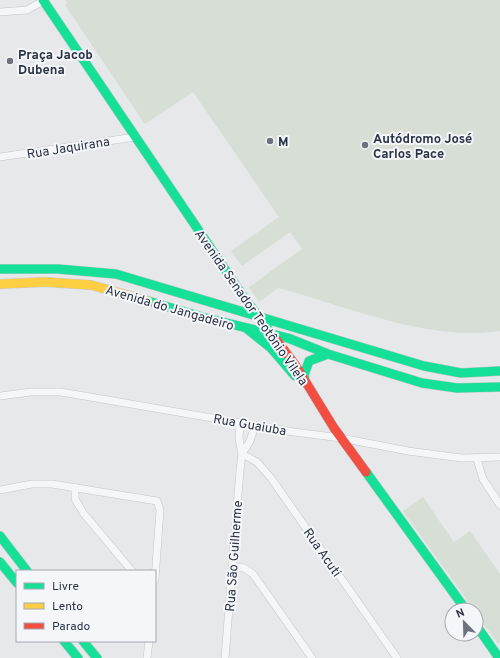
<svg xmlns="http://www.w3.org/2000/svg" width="500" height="658" viewBox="0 0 500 658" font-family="Overpass,sans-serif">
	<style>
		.green { fill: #d6ded6 }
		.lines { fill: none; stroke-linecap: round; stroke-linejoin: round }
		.street-casing { stroke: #c4c6c8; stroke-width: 8 }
		.fast-casing { stroke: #c4c6c8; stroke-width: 10 }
		.slow-casing { stroke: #c4c6c8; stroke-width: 10 }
		.jam-casing { stroke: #c4c6c8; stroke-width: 10 }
		.street { stroke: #f5f6f7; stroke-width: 7 }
		.fast { stroke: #16e098; stroke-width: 9 }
		.slow { stroke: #ffcf43; stroke-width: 9 }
		.jam { stroke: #f24e42; stroke-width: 9 }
		.poi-dot { fill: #6c737f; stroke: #f4f6f9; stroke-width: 1.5 }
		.labels { text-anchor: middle; stroke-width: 4; stroke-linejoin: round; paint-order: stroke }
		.poi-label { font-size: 13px; font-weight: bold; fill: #2b3445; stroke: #f4f6f9; text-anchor: start }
		.street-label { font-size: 13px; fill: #2b3445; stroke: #f4f6f9 }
	</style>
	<rect width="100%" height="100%" fill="#e6e8ea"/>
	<path class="green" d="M65,0H500V331C428,342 347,306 278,288L259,302L249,287L302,249L290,232L242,266L231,251L279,217L193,92L145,124L65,5L68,3Z
		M423,497L454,542L470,531L500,574V642L498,644L476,613V610H474L403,511Z"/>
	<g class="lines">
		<g class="street-casing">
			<path id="street" d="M0,12L27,10L43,1
				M0,157L135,137
				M0,396L31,392H61L294,432L341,438L408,451L462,458L500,457
				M240,423L239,438L242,454
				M242,454L257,462L271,478L397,658
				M477,459L483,479L500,505
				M75,487V499L84,514L132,571
				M0,490L32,484H52L157,501L160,510L155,579
				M232,566L244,568L253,574L312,658
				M147,658L149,641
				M225,658L240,470L242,454L250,441L255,425"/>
		</g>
		<g class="fast-casing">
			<path id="fast" d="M43,0L245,299L275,338
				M0,269H58L116,274L424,366L461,373L500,371
				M148,301L202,317L288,338L328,354L422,383L457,388L500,387
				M246,328L271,348L295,376
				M305,383L304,375L309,361L328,354
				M366,472L466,610
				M0,536L27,571
				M0,562L17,583
				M476,625L499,658
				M64,641L78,658
				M83,641L97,658"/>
		</g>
		<g class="slow-casing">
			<path id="slow" d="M0,284L45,282L91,285L148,301"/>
		</g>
		<g class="jam-casing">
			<path id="jam" d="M275,338L296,366L334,428L366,472"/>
		</g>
		<use href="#street" class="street"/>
		<use href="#fast" class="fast"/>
		<use href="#slow" class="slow"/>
		<use href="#jam" class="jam"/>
	</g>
	<g class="poi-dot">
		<circle cx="10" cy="61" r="4"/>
		<circle cx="270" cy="141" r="4"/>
		<circle cx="365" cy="145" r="4"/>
	</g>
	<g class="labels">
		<g class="poi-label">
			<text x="18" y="59">Praça Jacob<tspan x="18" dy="15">Dubena</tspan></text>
			<text x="373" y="143">Autódromo José<tspan x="373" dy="15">Carlos Pace</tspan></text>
			<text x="278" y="146">M</text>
		</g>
		<g class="street-label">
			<text transform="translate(68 147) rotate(-9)" y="5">Rua Jaquirana</text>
			<text transform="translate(170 307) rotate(16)" y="5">Avenida do Jangadeiro</text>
			<text transform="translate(252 307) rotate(55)" y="5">Avenida Senador Teotônio Vilela</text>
			<text transform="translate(250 424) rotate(10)" y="5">Rua Guaiuba</text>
			<text transform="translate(323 552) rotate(55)" y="5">Rua Acuti</text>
			<text transform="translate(233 556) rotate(-86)" y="5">Rua São Guilherme</text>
		</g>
	</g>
	<rect x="16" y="570" width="140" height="72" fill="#f4f6f9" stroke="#a4a8b1"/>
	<rect x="24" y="583" width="20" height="6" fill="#16e098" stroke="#a4a8b1"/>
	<text x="52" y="590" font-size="12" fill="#2b3445">Livre</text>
	<rect x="24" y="603" width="20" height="6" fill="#ffcf43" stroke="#a4a8b1"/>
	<text x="52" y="610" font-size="12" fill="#2b3445">Lento</text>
	<rect x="24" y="623" width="20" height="6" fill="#f24e42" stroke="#a4a8b1"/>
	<text x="52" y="630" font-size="12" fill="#2b3445">Parado</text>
	<g transform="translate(464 622) rotate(337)"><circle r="19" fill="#f4f6f9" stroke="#a4a8b1"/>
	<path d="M0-3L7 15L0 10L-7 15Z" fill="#6c737f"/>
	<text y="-6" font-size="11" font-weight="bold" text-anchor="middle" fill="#2b3445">N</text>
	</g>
</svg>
